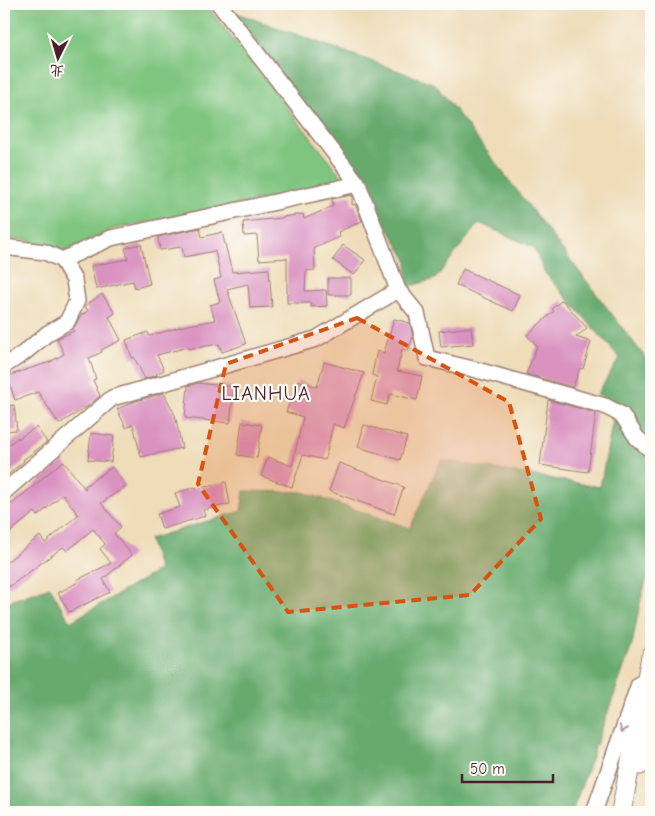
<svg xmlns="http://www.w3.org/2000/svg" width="655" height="816" viewBox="0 0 655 816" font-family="'Comic Neue','LXGW WenKai TC',sans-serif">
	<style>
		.green { fill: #7fc580; stroke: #647256 }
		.forest { fill: #67aa6e; stroke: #58644c }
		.building { fill: #da92c1 }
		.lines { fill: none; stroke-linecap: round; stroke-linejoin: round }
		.minor-casing { stroke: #9c7e72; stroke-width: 18 }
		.major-casing { stroke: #9c7e72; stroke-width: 21 }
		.minor { stroke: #fff; stroke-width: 15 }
		.major { stroke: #fff; stroke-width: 19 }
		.oneway { stroke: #ae9aa0 }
		.marked { fill: #d8530f; fill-opacity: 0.2; stroke: #d8530f; stroke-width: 4; stroke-dasharray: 10 6; stroke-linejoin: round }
		.labels { text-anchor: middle; stroke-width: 4.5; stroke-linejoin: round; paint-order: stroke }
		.quarter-label { font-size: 20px; letter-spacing: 1px; fill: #4a1f2b; stroke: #fdfcf7 }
	</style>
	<rect width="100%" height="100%" fill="#fdfcf7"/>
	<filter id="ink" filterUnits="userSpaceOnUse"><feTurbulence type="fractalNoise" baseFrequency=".02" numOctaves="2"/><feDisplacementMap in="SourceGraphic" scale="10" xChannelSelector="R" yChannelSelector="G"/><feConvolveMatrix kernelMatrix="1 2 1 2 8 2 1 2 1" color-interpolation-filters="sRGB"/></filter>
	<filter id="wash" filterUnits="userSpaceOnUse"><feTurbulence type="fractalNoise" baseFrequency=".0096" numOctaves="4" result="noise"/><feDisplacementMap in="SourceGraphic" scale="20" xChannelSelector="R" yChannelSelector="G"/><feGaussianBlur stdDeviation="1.12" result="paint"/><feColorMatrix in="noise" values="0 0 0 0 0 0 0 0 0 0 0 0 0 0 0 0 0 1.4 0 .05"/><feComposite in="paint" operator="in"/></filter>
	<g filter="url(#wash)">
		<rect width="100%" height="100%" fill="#efddba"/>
		<path class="green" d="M4,4H205L347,183L113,229L61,253L28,240L4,239V210L8,200L4,196Z"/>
		<path class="forest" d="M231,11L435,84L651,365V565L641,598L632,645L572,812H4V603L50,587L70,622L159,570L149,539L241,511L244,491L303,492L410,528L441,460L600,487L616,404L597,394L620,358L545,273L533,247L479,223L435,279L407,287V260L362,185Z"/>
		<g id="blocks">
			<path class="building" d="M352,195V205L355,204L362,221L338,232L340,237L314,248L315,270L306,271L305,291L326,290L327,306L311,307V303H287V258L259,260L257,235L244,236L243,222L282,218V217L303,214L304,219L333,206L332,199Z
				M200,228L202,237L222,232L232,272L269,269L272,307L250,308L248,284L227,289L246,344L222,352L219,344L188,349V347L157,355L164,370L156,374L157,375L145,379L134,357L132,358L126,340L148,332L149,336L184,326L215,320L210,305L220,302L214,280L221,278L215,251L184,257L182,247L160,250L158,237Z
				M141,244L150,284L135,288L133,281L96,289L91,266L128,259L125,248Z
				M343,245L365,260L354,275L333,260Z
				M463,269L520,295L513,311L456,285Z
				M328,278H351V295H328Z
				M102,294L115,313L109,317L121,340L101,350L102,352L89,358L96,379L93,380L100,396L88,406L59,424L38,392L15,400L7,376L50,362L64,354L57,339L74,331L73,329L81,315L88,311L85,306Z
				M562,300L587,328L576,337L591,342L583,369L580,368L573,387L526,374L537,346L527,335L554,311L552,309Z
				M394,319L410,323L413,337L408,351L402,349L397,371L422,376L417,400L390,394L387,405L371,401L377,377L372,375L377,351L384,353Z
				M471,327L473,344L441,347L439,331Z
				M324,362L364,373L344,428L333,424L325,460L303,455L292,487L261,476L268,457L292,466L303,417L286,412L298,380L317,387Z
				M198,383L234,387L230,423L185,418L188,386Z
				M164,393L175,415L182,448L141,457L133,424L126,428L117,409L136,401Z
				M548,400L596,413L588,472L540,465Z
				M14,405L17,430L4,431V406Z
				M242,422L262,425L257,458L237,455Z
				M364,425L407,437L400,460L358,447Z
				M36,427L47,442L23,460L24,461L4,478V449L18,437V439Z
				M91,433L114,436L111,462L88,460Z
				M63,461L85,489V486L112,467L126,486L101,503L121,527L114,533L132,555L103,579L110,592L69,612L58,593L78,582L77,580L111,563L100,549L105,544L93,529L67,551L63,547L9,587L4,580V564L40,536L45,543L78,515L63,494L38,516L35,512L4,537V509L11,503L12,504Z
				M339,463L404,487L394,514L329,491Z
				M226,482L230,504L203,510L205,516L162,529L157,514L180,507L175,493L196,487V489Z"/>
		</g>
	</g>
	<g filter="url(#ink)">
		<use href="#blocks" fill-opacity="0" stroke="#9c7e72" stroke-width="1"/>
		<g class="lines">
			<g class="minor-casing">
				<path id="minor" d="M4,247L45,252L62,260L111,238L358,184
					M398,290L417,313L427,358L477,370L605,406L622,415L637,438L651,450
					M4,366L24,353L48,333L67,322L77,301L74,280L62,260
					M4,492L112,398L316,339L398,290L358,184L219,4
					M594,812L639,684"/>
			</g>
			<g class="major-casing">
				<path id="major" d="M640,765L651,734
					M621,812L651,657"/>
			</g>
			<use href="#minor" class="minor"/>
			<use href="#major" class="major"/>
		</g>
		<defs><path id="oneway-chevron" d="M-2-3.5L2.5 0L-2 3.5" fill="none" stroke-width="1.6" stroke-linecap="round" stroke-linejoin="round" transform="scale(1.25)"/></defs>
		<use class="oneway" href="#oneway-chevron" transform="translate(623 729) rotate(109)"/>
	</g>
	<path class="marked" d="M357,318L509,402L541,519L470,595L288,612L198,484L226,364Z"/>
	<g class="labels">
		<g class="quarter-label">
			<text x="266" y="400">LIANHUA</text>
		</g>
	</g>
	<rect width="655" height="816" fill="none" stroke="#fdfcf7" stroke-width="20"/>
	<g transform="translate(58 58) rotate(185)" stroke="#fdfcf7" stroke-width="4" paint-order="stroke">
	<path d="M0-4L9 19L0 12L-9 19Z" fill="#4a1f2b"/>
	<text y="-8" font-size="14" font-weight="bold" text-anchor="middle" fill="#4a1f2b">北</text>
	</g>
	<path d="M462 774v8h91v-8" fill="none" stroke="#4a1f2b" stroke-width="2.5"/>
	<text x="470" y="774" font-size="15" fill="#4a1f2b" stroke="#fdfcf7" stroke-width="4" paint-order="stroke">50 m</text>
</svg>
